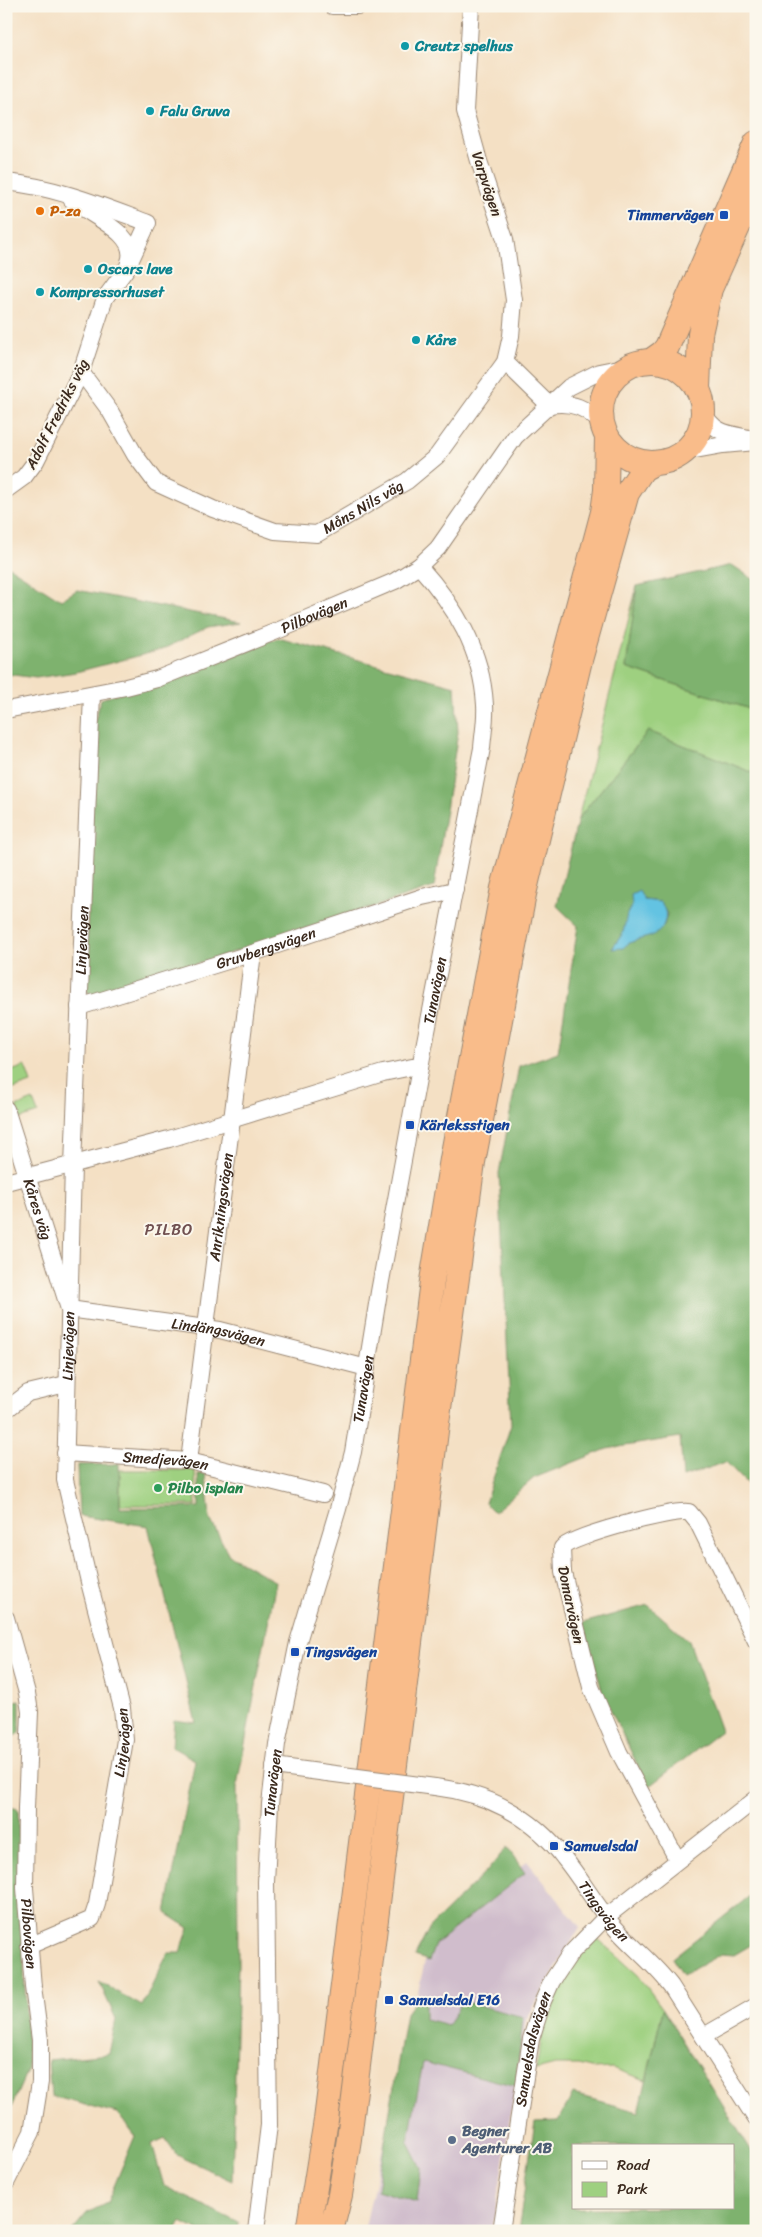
<svg xmlns="http://www.w3.org/2000/svg" width="762" height="2237" viewBox="0 0 762 2237" font-family="Sriracha,sans-serif">
	<style>
		.industrial { fill: #d0bdcc }
		.green { fill: #9ed080; stroke: #6c7d4f }
		.forest { fill: #7eb26e; stroke: #5c6e46; fill-rule: evenodd }
		.water { fill: #64c3e2; stroke: #507680 }
		.lines { fill: none; stroke-linecap: round; stroke-linejoin: round }
		.minor-casing { stroke: #988571; stroke-width: 18 }
		.highway-casing { stroke: #988571; stroke-width: 26 }
		.minor { stroke: #fff; stroke-width: 16 }
		.highway { stroke: #f9bc8a; stroke-width: 24 }
		.minor-bridge-casing { stroke: #988571; stroke-width: 18; stroke-linecap: butt }
		.minor-bridge { stroke: #fff; stroke-width: 16 }
		.culture-dot { fill: #0f9aa8; stroke: #fbf7ec; stroke-width: 2 }
		.food-dot { fill: #e8710a; stroke: #fbf7ec; stroke-width: 2 }
		.transit-dot { fill: #1a4fb4; stroke: #fbf7ec; stroke-width: 2 }
		.leisure-dot { fill: #2e9e5b; stroke: #fbf7ec; stroke-width: 2 }
		.service-dot { fill: #5c6f8a; stroke: #fbf7ec; stroke-width: 2 }
		.labels { text-anchor: middle; stroke-width: 4; stroke-linejoin: round; paint-order: stroke }
		.culture-label { font-size: 15px; font-weight: bold; fill: #0d838f; stroke: #fbf7ec; text-anchor: start }
		.street-label { font-size: 15px; fill: #3b2a1e; stroke: #fbf7ec }
		.food-label { font-size: 15px; font-weight: bold; fill: #c56008; stroke: #fbf7ec; text-anchor: start }
		.transit-label { font-size: 15px; font-weight: bold; fill: #164399; stroke: #fbf7ec; text-anchor: start }
		.leisure-label { font-size: 15px; font-weight: bold; fill: #27864d; stroke: #fbf7ec; text-anchor: start }
		.service-label { font-size: 15px; font-weight: bold; fill: #4e5e75; stroke: #fbf7ec; text-anchor: start }
		.neighbourhood-label { font-size: 16px; letter-spacing: 1px; fill: #705050; stroke: #fbf7ec }
	</style>
	<rect width="100%" height="100%" fill="#fbf7ec"/>
	<filter id="ink" filterUnits="userSpaceOnUse"><feTurbulence type="fractalNoise" baseFrequency=".02" numOctaves="2"/><feDisplacementMap in="SourceGraphic" scale="10" xChannelSelector="R" yChannelSelector="G"/><feConvolveMatrix kernelMatrix="1 2 1 2 8 2 1 2 1" color-interpolation-filters="sRGB"/></filter>
	<filter id="wash" filterUnits="userSpaceOnUse"><feTurbulence type="fractalNoise" baseFrequency=".0096" numOctaves="4" result="noise"/><feDisplacementMap in="SourceGraphic" scale="20" xChannelSelector="R" yChannelSelector="G"/><feGaussianBlur stdDeviation="1.12" result="paint"/><feColorMatrix in="noise" values="0 0 0 0 0 0 0 0 0 0 0 0 0 0 0 0 0 1.4 0 .05"/><feComposite in="paint" operator="in"/></filter>
	<g filter="url(#wash)">
		<rect width="100%" height="100%" fill="#f4e0c4"/>
		<path class="industrial" d="M527,1861L580,1927L526,2020L492,2231H364L429,1943Z"/>
		<path class="green" d="M637,586L626,668L756,711V774L648,731L578,819Z
			M25,1066L31,1083L8,1091L6,1073Z
			M33,1100L38,1113L20,1119L16,1107Z
			M120,1470H195L196,1505H120Z
			M597,1938L638,1975L663,2009L646,2080L612,2068L595,2069L578,2065H555L536,2070C542,2033 548,1996 570,1965C577,1955 588,1946 597,1938Z"/>
		<path class="forest" d="M6,565L61,600L77,590L241,622L208,627L161,650L76,672L36,678L6,674Z
			M732,565L756,581V711L626,668L637,586Z
			M278,638L455,686L458,732L434,887L92,998L85,987L95,720L101,699Z
			M648,731L756,774V1493L726,1462L683,1477L680,1437L607,1449L534,1478L494,1512L485,1503L511,1425L499,1173L519,1066L558,1052L578,926L557,906L578,819ZM644,900L660,902L667,914L664,925L637,940L612,949C615,943 621,937 624,932C630,913 622,909 644,900Z
			M119,1464L120,1508L199,1507L198,1474H206L210,1519L229,1555L276,1582L237,1785L238,1964L232,2181L177,2155L165,2138L152,2144L164,2186L239,2223L238,2231H199L181,2222L176,2231H72L87,2213L107,2203L135,2136L117,2113L51,2096L48,2060L109,2054L116,2019L99,1982L142,2006L168,1953H180L189,1928L166,1913L195,1760L172,1747L174,1720L196,1723L148,1526L79,1516L77,1465Z
			M648,1605L689,1641L721,1731L648,1787L603,1694L583,1623Z
			M20,1700V1733L6,1741V1703Z
			M6,1806L18,1809L28,2069L6,2119Z
			M507,1847L525,1873L435,1944L429,1961L415,1956L430,1927L488,1870Z
			M756,1891V1942L734,1955L721,1954L683,1975L672,1958Z
			M419,1995L425,1998V2019L448,2025L462,2001L523,2017L516,2086L423,2062L408,2142L421,2168L417,2202L377,2190L406,2013Z
			M663,2009L756,2159V2231H518L535,2122L558,2121L573,2094L639,2112ZM573,2146H733V2208H573Z"/>
		<path class="water" d="M639,891L644,900L660,902C664,908 667,912 665,920C660,943 636,934 623,948L612,949L623,933L627,914L632,905L631,895Z"/>
	</g>
	<g filter="url(#ink)">
		<g class="lines">
			<g class="minor-casing">
				<g id="minor">
					<path d="M332,6H358"/>
					<path d="M6,182C56,187 102,206 148,223L127,268L105,298L81,372L36,461L24,477L6,490"/>
					<path d="M71,199C88,216 140,233 129,262"/>
					<path d="M505,362L549,405"/>
					<path id="s1" d="M81,372L110,411L135,455L156,483L213,509L275,531L317,534L407,481L437,456L505,362L511,336L514,300L505,239L479,161L465,111L471,6"/>
					<path d="M549,405C573,401 586,408 602,424"/>
					<path d="M702,411C715,433 724,433 749,438"/>
					<path d="M684,452L723,445L756,442"/>
					<path id="s2" d="M6,710L126,687L157,679L277,631L395,581L419,566L438,548L515,437L569,387L599,372L629,366"/>
					<path id="s3" d="M79,1007L253,953L422,897L455,890"/>
					<path id="s4" d="M6,1109L69,1309L220,1330L367,1368"/>
					<path d="M6,1182L169,1139L383,1073L412,1067L420,1068"/>
					<path d="M6,1410L28,1393L66,1384"/>
					<path id="s5" d="M65,1453L189,1461L323,1494"/>
					<path id="s6" d="M189,1461L253,953"/>
					<path id="s7" d="M6,1618L27,1693L30,1712L26,1808L25,1888L33,1987L40,2040V2082L32,2132L6,2183"/>
					<path d="M274,1766L327,1773"/>
					<path id="s8" d="M435,1787C486,1793 533,1816 564,1858C581,1879 594,1902 611,1923C629,1945 653,1962 671,1986L756,2119"/>
					<path d="M677,1859L619,1752L591,1687L563,1572L562,1548C571,1536 674,1509 689,1512L698,1523L756,1641"/>
					<path id="s9" d="M29,1946L92,1919L97,1904L125,1740L122,1708L90,1586L65,1480L73,1165L92,694"/>
					<path d="M704,2036L756,2006"/>
					<path id="s10" d="M256,2231L269,2125L266,1882L270,1804L277,1744L298,1642L338,1509L353,1452L379,1292L422,1057L482,748C483,734 486,719 485,705C482,650 455,606 419,566"/>
					<path id="s11" d="M501,2231L531,2039L543,2001L552,1981L570,1954L606,1917L756,1799"/>
				</g>
			</g>
			<g class="highway-casing">
				<path id="highway" d="M652,360L662,353L667,347L756,143
					M601 412a51 51 0 1 1 102 0a51 51 0 1 1-102 0Z
					M698,389L700,334L710,289L756,187
					M308,2231L326,2120L432,1281L452,1159L503,888L603,512L606,490L607,436
					M331,2231L340,2195L349,2139L437,1423L473,1162L524,894L580,660L627,493L643,469L654,463"/>
			</g>
			<use href="#minor" class="minor"/>
			<use href="#highway" class="highway"/>
			<g class="minor-bridge-casing">
				<path id="minor-bridge" d="M327,1773L435,1787"/>
			</g>
			<use href="#minor-bridge" class="minor-bridge"/>
		</g>
	</g>
	<g class="culture-dot">
		<circle cx="405" cy="46" r="5"/>
		<circle cx="150" cy="111" r="5"/>
		<circle cx="88" cy="269" r="5"/>
		<circle cx="40" cy="292" r="5"/>
		<circle cx="416" cy="340" r="5"/>
	</g>
	<circle class="food-dot" cx="40" cy="211" r="5"/>
	<g class="transit-dot">
		<rect x="719" y="210" width="10" height="10" rx="2.5"/>
		<rect x="405" y="1120" width="10" height="10" rx="2.5"/>
		<rect x="290" y="1647" width="10" height="10" rx="2.5"/>
		<rect x="549" y="1841" width="10" height="10" rx="2.5"/>
		<rect x="384" y="1995" width="10" height="10" rx="2.5"/>
	</g>
	<circle class="leisure-dot" cx="158" cy="1488" r="5"/>
	<circle class="service-dot" cx="452" cy="2140" r="5"/>
	<g class="labels">
		<g class="culture-label">
			<text x="415" y="51">Creutz spelhus</text>
			<text x="160" y="116">Falu Gruva</text>
			<text x="98" y="274">Oscars lave</text>
			<text x="50" y="297">Kompressorhuset</text>
			<text x="426" y="345">Kåre</text>
		</g>
		<g class="street-label">
			<text transform="translate(487 184) rotate(72)" y="5">Varpvägen</text>
			<text transform="translate(57 414) rotate(-63)" y="5">Adolf Fredriks väg</text>
			<text dy="5" stroke="none"><textPath href="#s1" startOffset="358">Måns Nils väg</textPath></text>
			<text dy="5" stroke="none"><textPath href="#s2" startOffset="324">Pilbovägen</textPath></text>
			<text dy="5" stroke="none"><textPath href="#s9" startOffset="1058">Linjevägen</textPath></text>
			<text dy="5" stroke="none"><textPath href="#s3" startOffset="196">Gruvbergsvägen</textPath></text>
			<text dy="5" stroke="none"><textPath href="#s10" startOffset="1259">Tunavägen</textPath></text>
			<text dy="5" stroke="none"><textPath href="#s6" startOffset="256">Anrikningsvägen</textPath></text>
			<text dy="5" stroke="none"><textPath href="#s4" startOffset="105">Kåres väg</textPath></text>
			<text dy="5" stroke="none"><textPath href="#s4" startOffset="361">Lindängsvägen</textPath></text>
			<text dy="5" stroke="none"><textPath href="#s9" startOffset="652">Linjevägen</textPath></text>
			<text dy="5" stroke="none"><textPath href="#s10" startOffset="854">Tunavägen</textPath></text>
			<text dy="5" stroke="none"><textPath href="#s5" startOffset="101">Smedjevägen</textPath></text>
			<text transform="translate(571 1605) rotate(78)" y="5">Domarvägen</text>
			<text dy="5" stroke="none"><textPath href="#s9" startOffset="248">Linjevägen</textPath></text>
			<text dy="5" stroke="none"><textPath href="#s10" startOffset="449">Tunavägen</textPath></text>
			<text dy="5" stroke="none"><textPath href="#s8" startOffset="218">Tingsvägen</textPath></text>
			<text dy="5" stroke="none"><textPath href="#s7" startOffset="319">Pilbovägen</textPath></text>
			<text dy="5" stroke="none"><textPath href="#s11" startOffset="185">Samuelsdalsvägen</textPath></text>
		</g>
		<g class="food-label">
			<text x="50" y="216">P-za</text>
		</g>
		<g class="transit-label">
			<text x="714" y="220" text-anchor="end">Timmervägen</text>
			<text x="420" y="1130">Kärleksstigen</text>
			<text x="305" y="1657">Tingsvägen</text>
			<text x="564" y="1851">Samuelsdal</text>
			<text x="399" y="2005">Samuelsdal E16</text>
		</g>
		<g class="leisure-label">
			<text x="168" y="1493">Pilbo isplan</text>
		</g>
		<g class="service-label">
			<text x="462" y="2136">Begner<tspan x="462" dy="17">Agenturer AB</tspan></text>
		</g>
		<g class="neighbourhood-label">
			<text x="169" y="1235">PILBO</text>
		</g>
	</g>
	<rect width="762" height="2237" fill="none" stroke="#fbf7ec" stroke-width="25"/>
	<rect x="572" y="2144" width="162" height="65" fill="#fbf7ec" stroke="#aea59a"/>
	<rect x="582" y="2161" width="25" height="8" fill="#ffffff" stroke="#aea59a"/>
	<text x="617" y="2170" font-size="15" fill="#3b2a1e">Road</text>
	<rect x="582" y="2182" width="25" height="15" fill="#9ed080" stroke="#aea59a"/>
	<text x="617" y="2194" font-size="15" fill="#3b2a1e">Park</text>
</svg>
